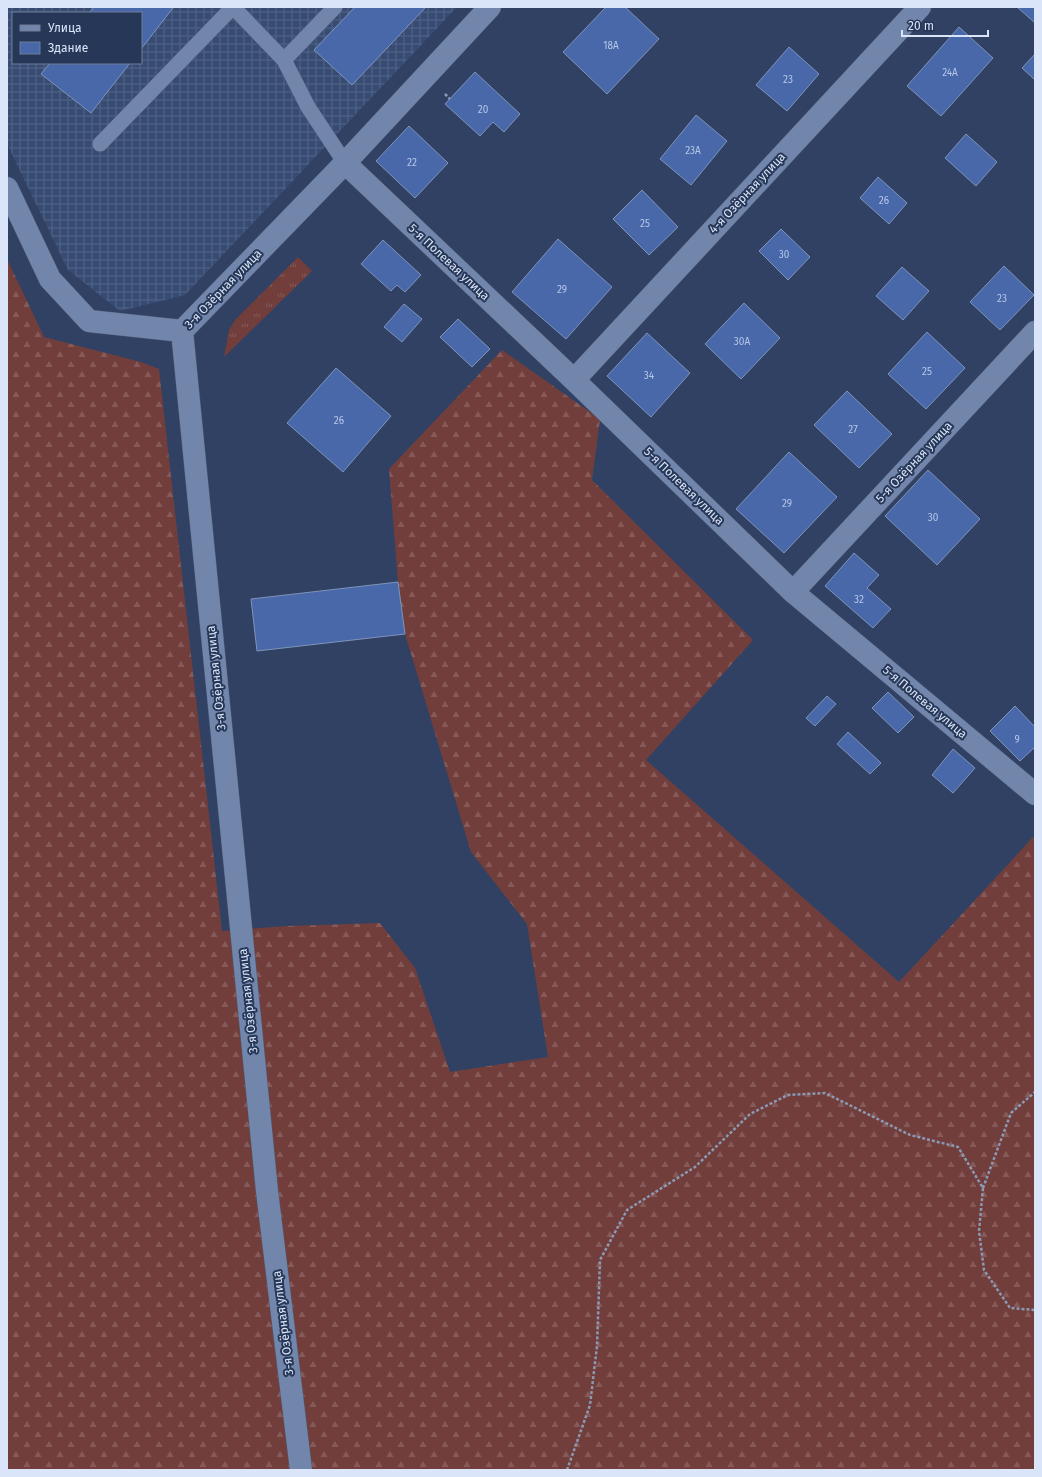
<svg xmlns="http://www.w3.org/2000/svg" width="1042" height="1477" viewBox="0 0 1042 1477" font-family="'Fira Sans',sans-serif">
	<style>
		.industrial { fill: url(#industrial-grid); fill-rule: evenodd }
		.grass { fill: url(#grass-tufts) }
		.forest { fill: url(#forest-firs) }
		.building { fill: #4868aa; stroke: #8094ba }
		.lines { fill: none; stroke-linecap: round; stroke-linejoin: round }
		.service-casing { stroke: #4e5c78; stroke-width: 16 }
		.minor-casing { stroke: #4e5c78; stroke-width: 23 }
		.path { stroke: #8b99b4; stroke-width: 2.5; stroke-dasharray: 3 2; stroke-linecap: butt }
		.service { stroke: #7286ac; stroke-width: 15 }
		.minor { stroke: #7286ac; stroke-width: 22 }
		.labels { text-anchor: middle; stroke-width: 4; stroke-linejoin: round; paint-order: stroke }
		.number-label { font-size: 10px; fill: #b6c6e6 }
		.street-label { font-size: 12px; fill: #dae5fa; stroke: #263757 }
	</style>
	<defs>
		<pattern id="industrial-grid" width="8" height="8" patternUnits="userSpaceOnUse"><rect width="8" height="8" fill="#374b73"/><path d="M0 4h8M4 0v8" fill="none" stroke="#536588"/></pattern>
		<pattern id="grass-tufts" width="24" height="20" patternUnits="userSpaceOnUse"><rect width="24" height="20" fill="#723e3b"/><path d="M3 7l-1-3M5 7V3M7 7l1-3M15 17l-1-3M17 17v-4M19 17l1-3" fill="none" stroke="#865a58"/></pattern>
		<pattern id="forest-firs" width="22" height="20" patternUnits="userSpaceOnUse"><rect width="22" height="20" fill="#723e3b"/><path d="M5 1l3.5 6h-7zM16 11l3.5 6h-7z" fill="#865a58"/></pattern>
	</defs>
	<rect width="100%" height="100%" fill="#304163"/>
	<path class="industrial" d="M7,7H457L185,295L120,311L68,270L7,144ZM13,13H141V63H13Z"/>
	<path class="grass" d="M298,257L312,271L224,357L229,330L235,320Z"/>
	<path class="forest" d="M7,259L44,337L141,362L159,369L222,931L286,926L380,923L415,968L450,1072L548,1057L527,924L471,852L405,634L398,582L389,469L502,350L600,419L592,480L753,640L646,760L899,982L1035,835V1470H7Z"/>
	<path class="building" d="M94,7H171L173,8L141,49V13H89Z
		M355,7H426L352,85L314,50Z
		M606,7H625L659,39L607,94L563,52Z
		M1017,7H1035V23Z
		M959,27L993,58L941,116L907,86Z
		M789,47L819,74L787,111L756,85Z
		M1035,54V80L1022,68Z
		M50,63H130L91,113L41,74Z
		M475,72L520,114L504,132L493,122L480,136L445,104Z
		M696,115L727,141L691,185L660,159Z
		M409,126L448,163L415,198L376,161Z
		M966,134L997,162L976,186L945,158Z
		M878,177L907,203L889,224L860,198Z
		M642,190L678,227L649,255L613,219Z
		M781,229L810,257L788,280L759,251Z
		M558,239L612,287L566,339L512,292Z
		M383,240L421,275L405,292L397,285L391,291L361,264Z
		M1004,266L1034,295L1000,330L970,302Z
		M902,267L929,291L903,320L876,296Z
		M744,303L780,338L741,379L705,344Z
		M404,304L422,319L402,342L384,327Z
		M458,319L490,349L472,367L440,337Z
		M927,332L965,368L926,409L888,374Z
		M647,333L690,373L651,417L607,376Z
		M336,368L391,416L343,472L287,423Z
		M847,391L892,434L859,468L814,425Z
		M789,452L837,497L784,553L736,509Z
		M928,470L980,519L937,565L885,516Z
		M854,553L879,575L867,588L891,609L873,628L825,586Z
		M398,582L405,634L257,651L251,599Z
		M888,692L914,717L898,733L872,708Z
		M827,696L836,704L815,726L806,718Z
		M1015,706L1035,727V747L1020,761L990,731Z
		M848,732L881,763L870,774L837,744Z
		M953,749L975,768L953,793L932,775Z"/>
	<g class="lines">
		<g class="service-casing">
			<path id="service" d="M233,7L284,60L308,107L345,163
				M284,60L335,7
				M100,144L233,7"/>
		</g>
		<g class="minor-casing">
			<path id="minor" d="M345,163L574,380L793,592L1035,794
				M7,188L50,279L89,321L182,331
				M574,380L920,7
				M793,592L1035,332
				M301,1470L267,1191L182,331L345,163L490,7"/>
		</g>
		<path class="path" d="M445,94L450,99
			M983,1188L1011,1113L1035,1092
			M567,1470L590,1405L597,1346L600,1260L627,1210L695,1167L750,1114L788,1095L825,1093L910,1135L958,1147L983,1188L979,1231L984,1270L1010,1308L1035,1310"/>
		<use href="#service" class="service"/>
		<use href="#minor" class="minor"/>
	</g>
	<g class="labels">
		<g class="number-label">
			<text x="611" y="49">18А</text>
			<text x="950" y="76">24А</text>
			<text x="788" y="83">23</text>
			<text x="483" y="113">20</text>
			<text x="693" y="154">23А</text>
			<text x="412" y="166">22</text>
			<text x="884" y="204">26</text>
			<text x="645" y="227">25</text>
			<text x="784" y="258">30</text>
			<text x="562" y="293">29</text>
			<text x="1002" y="302">23</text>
			<text x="742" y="345">30А</text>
			<text x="927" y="375">25</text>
			<text x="649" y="379">34</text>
			<text x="339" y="424">26</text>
			<text x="853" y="433">27</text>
			<text x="787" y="507">29</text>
			<text x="933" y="521">30</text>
			<text x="859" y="603">32</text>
			<text x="1017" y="743">9</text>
		</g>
		<g class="street-label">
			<text transform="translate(747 193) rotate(-47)" y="4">4-я Озёрная улица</text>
			<text transform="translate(449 262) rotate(43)" y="4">5-я Полевая улица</text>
			<text transform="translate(223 289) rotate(-46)" y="4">3-я Озёрная улица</text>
			<text transform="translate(914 462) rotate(-47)" y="4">5-я Озёрная улица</text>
			<text transform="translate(684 486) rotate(44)" y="4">5-я Полевая улица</text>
			<text transform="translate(216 678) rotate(-96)" y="4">3-я Озёрная улица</text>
			<text transform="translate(925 702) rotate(40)" y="4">5-я Полевая улица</text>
			<text transform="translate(248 1001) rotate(-96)" y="4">3-я Озёрная улица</text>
			<text transform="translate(283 1323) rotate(-97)" y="4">3-я Озёрная улица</text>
		</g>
	</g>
	<rect width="1042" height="1477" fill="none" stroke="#dae5fa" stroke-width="16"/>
	<rect x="12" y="12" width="130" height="52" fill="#263757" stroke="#6e7d98"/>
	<rect x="20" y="25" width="20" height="6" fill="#7286ac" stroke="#6e7d98"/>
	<text x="48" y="32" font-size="12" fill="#dae5fa">Улица</text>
	<rect x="20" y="42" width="20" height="12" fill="#4868aa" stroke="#6e7d98"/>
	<text x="48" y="52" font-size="12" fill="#dae5fa">Здание</text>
	<path d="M902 30v6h86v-6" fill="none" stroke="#dae5fa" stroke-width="2"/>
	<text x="908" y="30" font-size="12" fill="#dae5fa" stroke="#263757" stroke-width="3" paint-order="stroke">20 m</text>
</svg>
